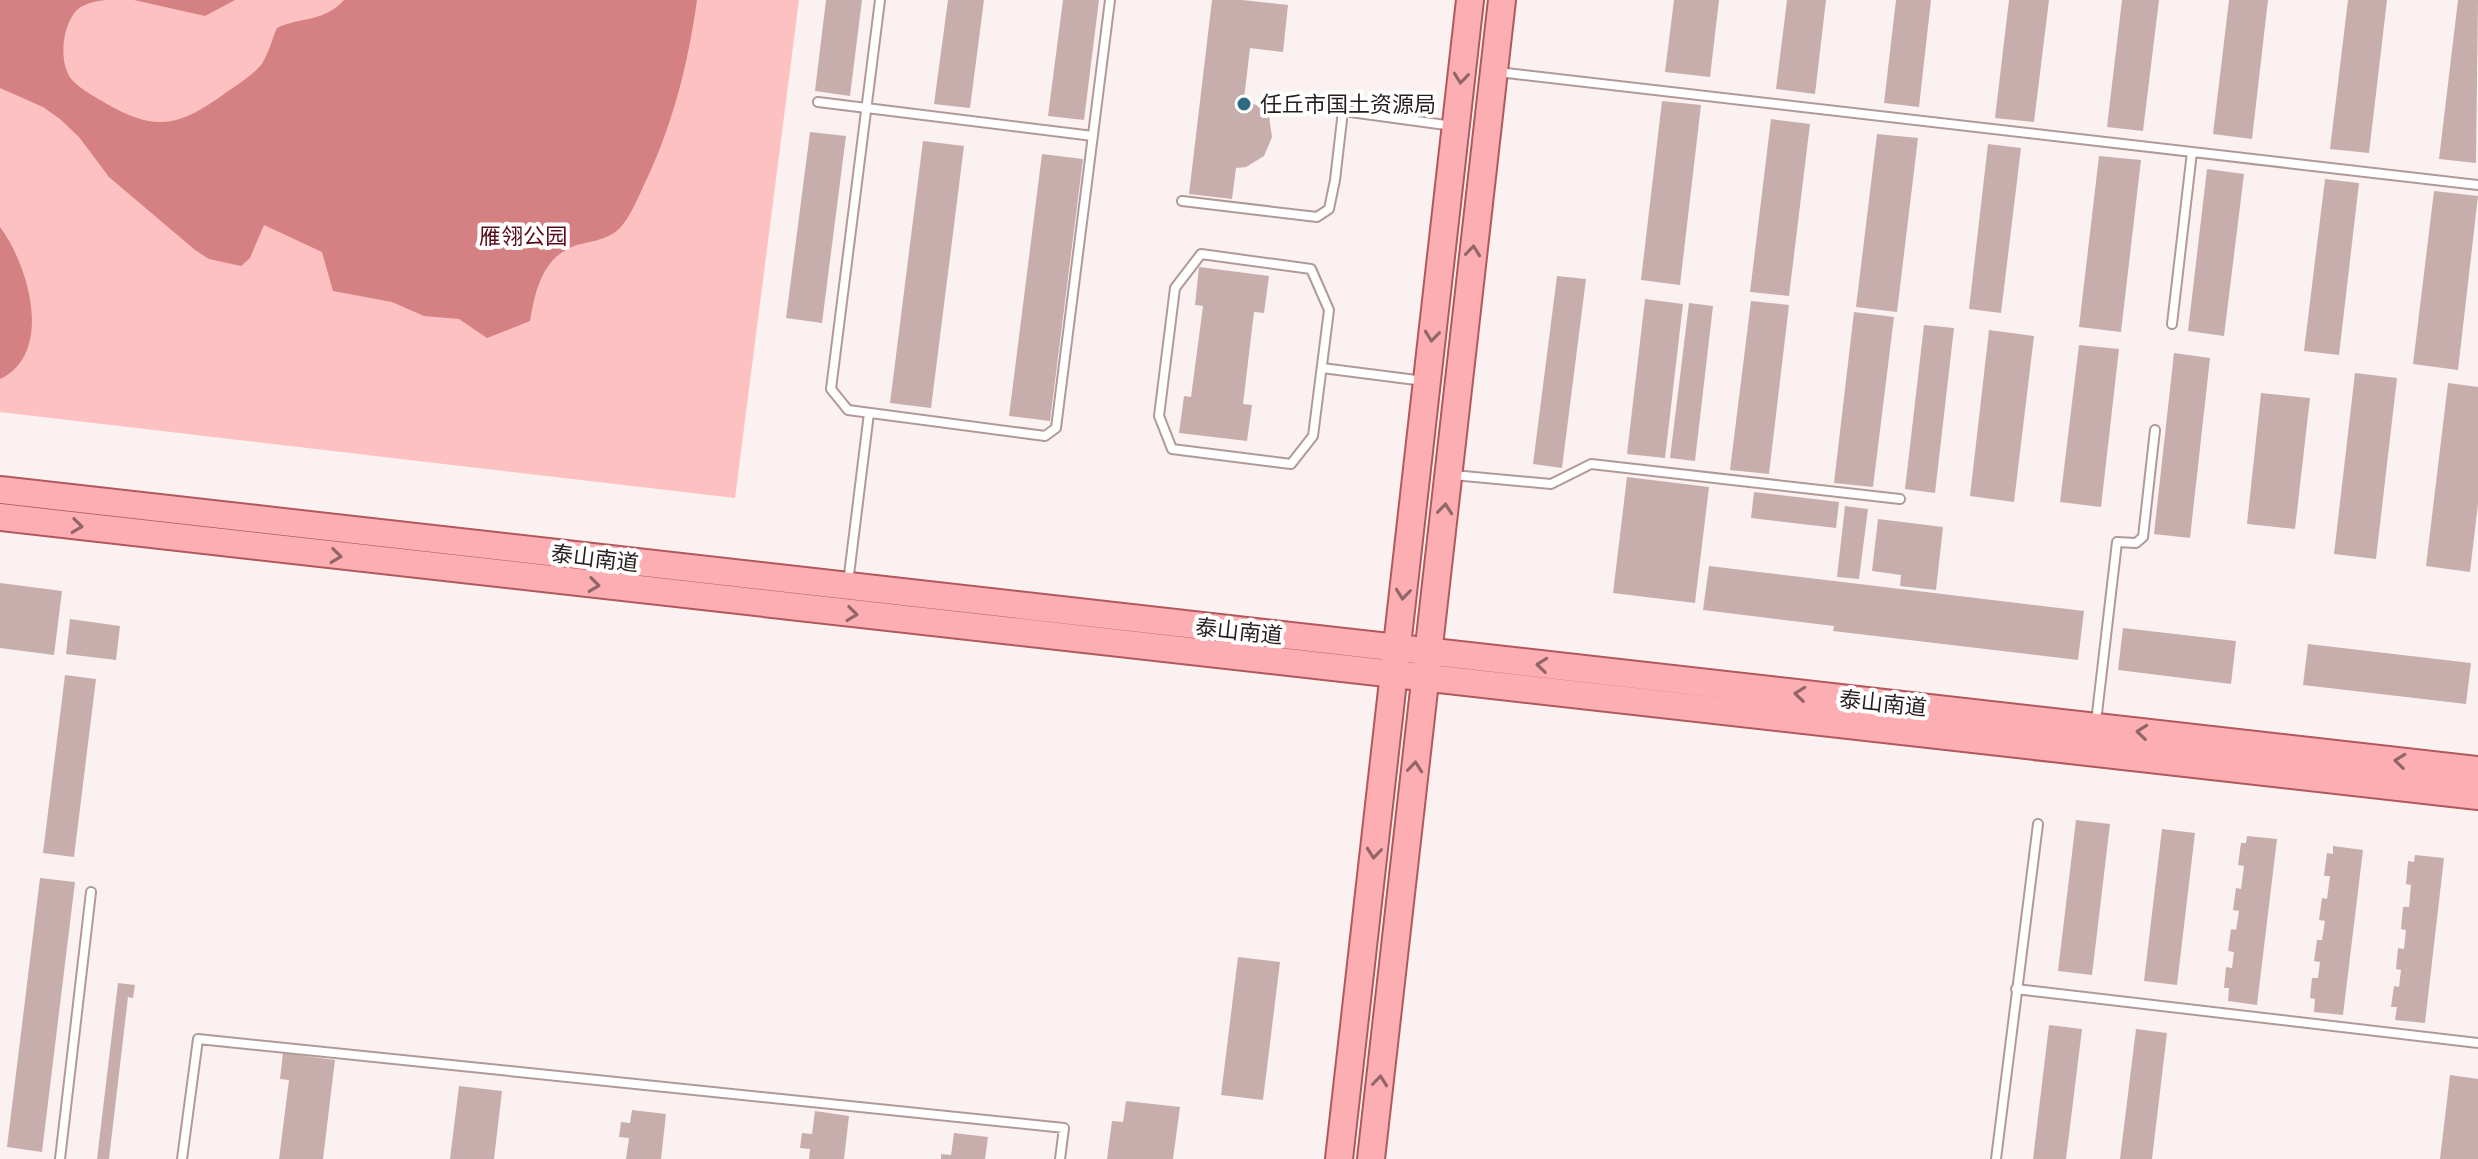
<svg xmlns="http://www.w3.org/2000/svg" width="2478" height="1159" viewBox="0 0 2478 1159" font-family="'Source Sans 3','Noto Sans SC',sans-serif">
	<style>
		.park { fill: #fec1c1 }
		.water { fill: #d58082 }
		.building { fill: #c7aead }
		.lines { fill: none; stroke-linecap: round; stroke-linejoin: round }
		.lane-casing { stroke: #b19998; stroke-width: 12 }
		.primary-casing { stroke: #b1585d; stroke-width: 30 }
		.lane { stroke: #fff; stroke-width: 8 }
		.primary { stroke: #fdaeb2; stroke-width: 26 }
		.oneway { stroke: #926668 }
		.poi-dot { fill: #2f6982; stroke: #fff; stroke-width: 3 }
		.labels { text-anchor: middle; stroke-width: 8; stroke-linejoin: round; paint-order: stroke }
		.poi-label { font-size: 22px; fill: #261d1d; stroke: #fff; text-anchor: start }
		.park-label { font-size: 22px; fill: #590c18; stroke: #fff }
		.street-label { font-size: 22px; fill: #261d1d; stroke: #fff }
	</style>
	<rect width="100%" height="100%" fill="#fcf1f1"/>
	<path class="park" d="M0,0H799L735,498L0,412Z"/>
	<path class="water" d="M0,0H106C96,1 85,3 77,10C62,25 58,63 72,80C80,89 97,98 107,104C154,131 177,127 220,97C233,87 254,76 263,62C269,52 272,39 277,28C300,17 325,22 344,0H697C688,65 672,128 643,187C637,200 629,219 619,229C606,241 589,241 574,246C542,258 535,292 530,321L487,338L459,319L424,316L392,302L333,291L322,252L264,225L250,258L241,266L209,259L195,250L109,177L79,137L60,119L43,107L0,88Z
		M134,0H235L205,16Z
		M0,227C28,264 55,353 0,379Z"/>
	<path class="building" d="M826,0H862L850,96L815,91Z
		M948,0H984L970,108L934,104Z
		M1063,0H1099L1084,120L1048,116Z
		M1212,0H1242L1288,5L1283,52L1250,48L1244,99L1262,108L1269,116L1272,137L1264,156L1246,167L1236,168L1232,199L1189,194Z
		M1674,0H1719L1710,77L1665,72Z
		M1787,0H1826L1815,94L1776,89Z
		M1896,0H1931L1919,107L1884,103Z
		M2009,0H2049L2034,122L1995,118Z
		M2122,0H2159L2143,131L2107,127Z
		M2229,0H2268L2252,139L2213,134Z
		M2348,0H2387L2369,153L2330,149Z
		M2458,0H2478L2476,163L2439,159Z
		M1662,101L1701,105L1680,285L1641,280Z
		M1771,119L1810,124L1789,296L1750,292Z
		M810,132L846,136L822,323L786,318Z
		M1877,134L1918,138L1897,312L1856,307Z
		M923,141L964,146L931,408L890,403Z
		M1988,144L2021,148L2001,313L1969,309Z
		M1042,154L1083,159L1050,421L1009,416Z
		M2099,156L2141,160L2121,332L2079,327Z
		M2207,169L2244,174L2224,336L2188,331Z
		M2325,179L2359,183L2339,355L2304,351Z
		M2434,191L2478,196L2458,370L2413,364Z
		M1199,267L1269,276L1264,313L1254,312L1243,404L1252,405L1247,441L1179,433L1184,396L1191,397L1203,306L1195,305Z
		M1557,276L1586,279L1562,468L1533,464Z
		M1645,299L1683,304L1665,458L1627,454Z
		M1751,301L1789,305L1769,474L1730,470Z
		M1689,303L1713,306L1695,461L1670,458Z
		M1854,312L1894,317L1873,487L1834,483Z
		M1924,325L1954,328L1935,493L1905,489Z
		M1989,330L2034,336L2014,502L1970,496Z
		M2079,345L2119,349L2101,507L2060,502Z
		M2174,353L2210,358L2190,538L2154,534Z
		M2355,373L2397,378L2376,559L2334,554Z
		M2448,383L2478,387V504L2470,572L2426,566Z
		M2261,393L2310,398L2295,529L2247,524Z
		M1627,477L1709,487L1695,603L1613,593Z
		M1754,492L1839,502L1836,528L1751,518Z
		M1845,506L1868,509L1859,579L1837,577Z
		M1878,519L1943,527L1936,590L1900,586L1901,575L1872,571Z
		M1709,566L2084,611L2078,660L1833,631L1834,626L1703,610Z
		M0,583L62,591L54,655L0,648Z
		M70,619L120,626L116,660L66,654Z
		M2123,628L2236,641L2231,684L2118,670Z
		M2308,644L2471,663L2466,704L2303,685Z
		M65,675L96,679L74,857L43,853Z
		M2076,820L2110,824L2092,975L2058,971Z
		M2162,829L2195,833L2177,985L2144,981Z
		M2247,836L2277,839L2257,1005L2228,1001L2229,988H2224L2226,967L2232,968L2234,952L2228,951L2231,929L2236,930L2239,911L2233,910L2236,888L2241,889L2244,866L2238,865L2241,843H2246Z
		M2333,846L2363,850L2343,1015L2314,1012L2315,999L2310,998L2312,978H2318L2320,962L2314,961L2317,940H2322L2325,921L2319,920L2322,898L2327,899L2330,876H2324L2327,853L2333,854Z
		M2415,855L2444,858L2425,1023L2395,1020L2397,1007H2391L2394,986L2399,987L2401,970L2396,969L2398,948L2404,949L2406,930L2401,929L2403,907H2409L2411,885L2406,884L2408,861L2414,862Z
		M40,878L75,882L42,1152L7,1147Z
		M1238,957L1280,962L1263,1100L1221,1095Z
		M118,983L135,985L133,998L128,997L109,1159H97Z
		M2049,1025L2082,1029L2066,1159H2033Z
		M2136,1029L2167,1033L2152,1159H2120Z
		M283,1053L335,1060L323,1159H279L289,1080L280,1079Z
		M2450,1075L2478,1079V1159H2440Z
		M459,1086L502,1091L494,1159H450Z
		M1126,1101L1180,1107L1173,1159H1107L1112,1121L1123,1122Z
		M632,1110L666,1114L661,1159H626L629,1138L619,1137L621,1122L630,1123Z
		M815,1111L849,1116L844,1159H809L810,1149L800,1148L802,1133L812,1134Z
		M954,1133L988,1137L985,1159H941V1154L951,1155Z"/>
	<g class="lines">
		<g class="lane-casing">
			<path id="lane" d="M880,0L831,389L848,410L1045,436L1056,428L1110,0
				M1498,72L2478,185
				M818,102L1093,136
				M1182,201L1317,217L1329,209L1335,180L1343,111L1453,126
				M1201,254L1311,269L1329,310L1313,436L1291,464L1172,449L1159,416L1175,288Z
				M2172,324L2192,152
				M1322,368L1424,381
				M1453,475L1551,484L1591,464L1900,499
				M848,583L869,413
				M2096,722L2117,542L2136,543L2143,537L2155,430
				M2016,989L2478,1043
				M60,1159L91,892
				M182,1159L198,1039L1064,1128L1060,1159
				M1996,1159L2038,824"/>
		</g>
		<g class="primary-casing">
			<path id="primary" d="M0,490L2478,770
				M0,517L2478,796
				M1339,1159L1470,0
				M1371,1159L1502,0"/>
		</g>
		<use href="#lane" class="lane"/>
		<use href="#primary" class="primary"/>
	</g>
	<defs><path id="oneway-chevron" d="M-2-3.5L2.5 0L-2 3.5" fill="none" stroke-width="1.6" stroke-linecap="round" stroke-linejoin="round" transform="scale(2)"/></defs>
	<g class="oneway">
		<use href="#oneway-chevron" transform="translate(1461 78) rotate(96)"/>
		<use href="#oneway-chevron" transform="translate(1473 251) rotate(-84)"/>
		<use href="#oneway-chevron" transform="translate(1432 336) rotate(96)"/>
		<use href="#oneway-chevron" transform="translate(1445 509) rotate(-84)"/>
		<use href="#oneway-chevron" transform="translate(77 526) rotate(7)"/>
		<use href="#oneway-chevron" transform="translate(336 556) rotate(7)"/>
		<use href="#oneway-chevron" transform="translate(594 585) rotate(7)"/>
		<use href="#oneway-chevron" transform="translate(1403 594) rotate(96)"/>
		<use href="#oneway-chevron" transform="translate(852 614) rotate(7)"/>
		<use href="#oneway-chevron" transform="translate(1542 665) rotate(-174)"/>
		<use href="#oneway-chevron" transform="translate(1800 694) rotate(-174)"/>
		<use href="#oneway-chevron" transform="translate(2142 732) rotate(-174)"/>
		<use href="#oneway-chevron" transform="translate(2400 761) rotate(-174)"/>
		<use href="#oneway-chevron" transform="translate(1415 767) rotate(-84)"/>
		<use href="#oneway-chevron" transform="translate(1374 853) rotate(96)"/>
		<use href="#oneway-chevron" transform="translate(1380 1081) rotate(-84)"/>
	</g>
	<circle class="poi-dot" cx="1244" cy="104" r="8"/>
	<g class="labels">
		<g class="poi-label">
			<text x="1260" y="112">任丘市国土资源局</text>
		</g>
		<g class="park-label">
			<text x="523" y="244">雁翎公园</text>
		</g>
		<g class="street-label">
			<text transform="translate(595 558) rotate(7)" y="8">泰山南道</text>
			<text transform="translate(1239 631) rotate(6)" y="8">泰山南道</text>
			<text transform="translate(1883 703) rotate(6)" y="8">泰山南道</text>
		</g>
	</g>
</svg>
